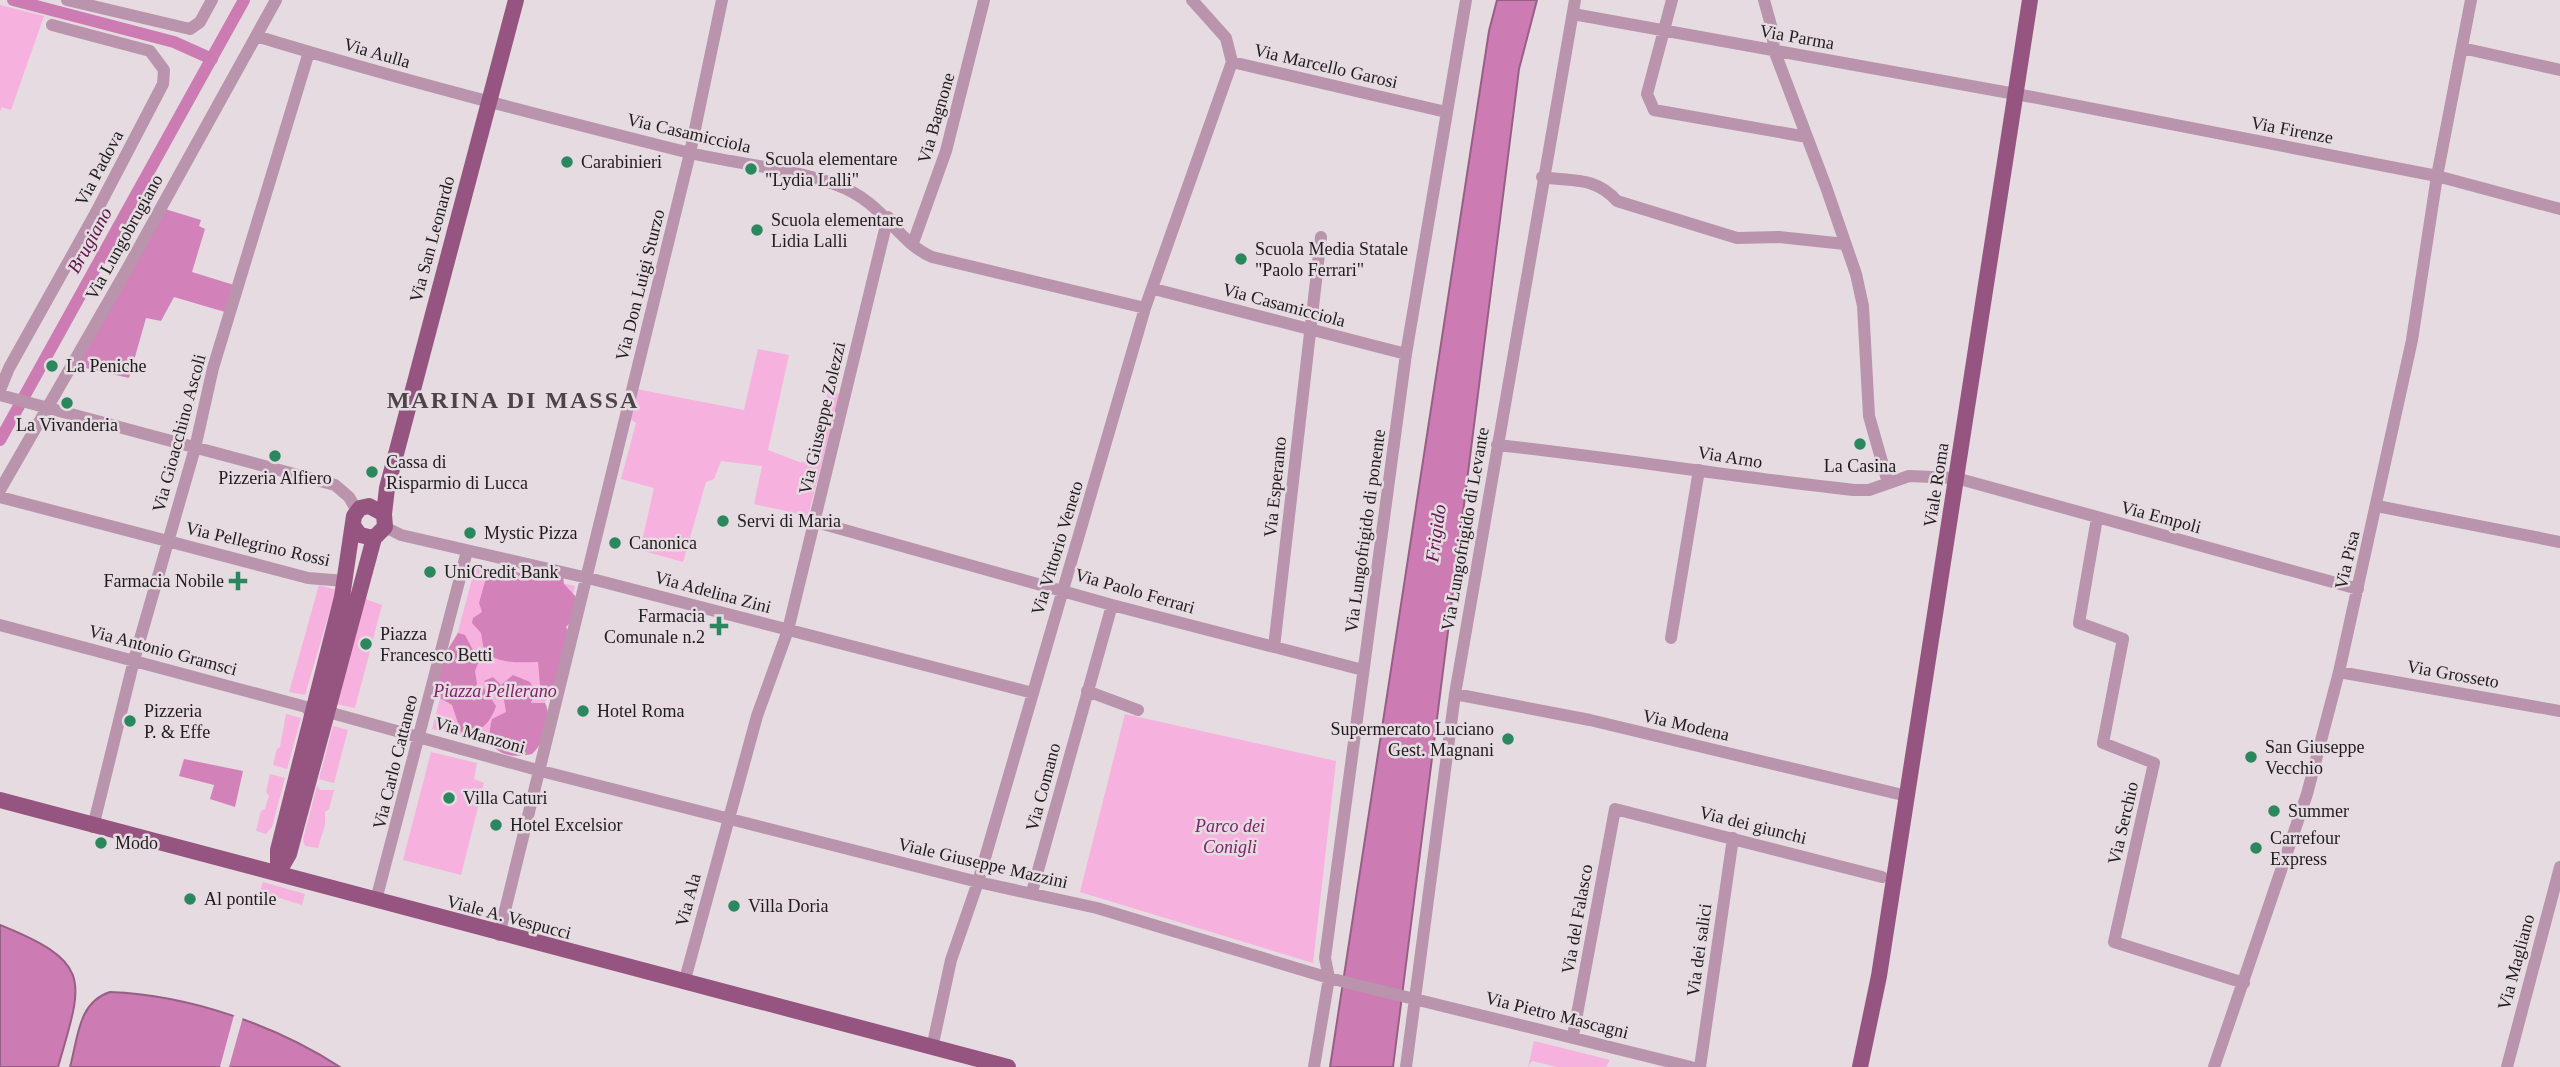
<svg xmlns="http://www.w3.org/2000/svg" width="2560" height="1067" viewBox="0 0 2560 1067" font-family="Georgia,serif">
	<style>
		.green { fill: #f6b1de }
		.forest { fill: #d382b9 }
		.water { fill: #cc7cb2; stroke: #985f86; stroke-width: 2 }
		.pier { fill: #e5dbe1 }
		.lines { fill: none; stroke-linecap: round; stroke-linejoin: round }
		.canal { stroke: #cc7cb2; stroke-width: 12 }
		.minor { stroke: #b994ac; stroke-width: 12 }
		.major { stroke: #955580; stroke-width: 16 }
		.poi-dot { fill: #2b885e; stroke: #e5dbe1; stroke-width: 2.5 }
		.labels { text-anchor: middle; stroke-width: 5; stroke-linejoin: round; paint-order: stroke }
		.street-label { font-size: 18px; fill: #1f1c1e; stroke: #e5dbe1 }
		.poi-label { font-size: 18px; fill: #1f1c1e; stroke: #e5dbe1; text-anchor: start }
		.park-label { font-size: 18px; font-style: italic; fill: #812269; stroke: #e5dbe1 }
		.water-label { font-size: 19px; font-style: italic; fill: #5c144a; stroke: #e5dbe1 }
		.district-label { font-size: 24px; font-weight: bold; letter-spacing: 2px; fill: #4c4449; stroke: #e5dbe1 }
	</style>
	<rect width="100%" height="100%" fill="#e5dbe1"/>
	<path class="green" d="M0,5L44,16L11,110L2,107L0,111Z
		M758,349L789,355L768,450L799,462H811L828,391L840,394L808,516L754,504L762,466L721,461L714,479L706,482L683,562L640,550L654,488L621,479L636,423L630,419L636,389L744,410Z
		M476,564L575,586L532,754L432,729Z
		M319,585L336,590L305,695L289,692Z
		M360,597L382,605L355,708L336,704Z
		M286,714L301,718L287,769L273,765L277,749L280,747Z
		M1125,714L1336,761L1313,963L1080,892Z
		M333,726L348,730L334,783L319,779Z
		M431,752L477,763L474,779L484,783L461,875L403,860Z
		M270,774L285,778L272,827L266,834L256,831L261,811L265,809L269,796L266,792Z
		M317,786L320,790H334L329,809L325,812V825L318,848L305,846L303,839Z
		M263,882L305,894L302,905L260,892Z
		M1534,1041L1610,1060L1606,1067H1557L1532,1061L1528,1067Z"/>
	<path class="forest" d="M165,209L201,220L199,226L205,229L192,272L234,285L225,312L174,297L161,321L146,318L129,378L77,366Z
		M509,569L522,574L532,569L563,576L564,584L577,598L571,622L566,627L570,634L554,687L545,691L540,685L538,662C521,662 499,665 484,651L481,633L472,623L473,618L482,612L479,603L486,578L493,574L500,576Z
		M458,633L465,635L479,661L475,671L477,684L470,698L474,701L484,688L496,706C491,722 478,737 461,732L452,705L435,695L438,665Z
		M513,675L530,682L535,692L531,703H545C553,719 544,743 532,754C504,760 483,751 492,719L506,712L503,694L484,681L493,677L501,685Z
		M184,759L243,771L235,807L210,799L214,785L179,776Z"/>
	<path class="water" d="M1497,0H1537L1519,69L1393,1067H1330L1489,31Z
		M0,925C94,963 83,980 58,1067H0Z
		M110,992C189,995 275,1025 340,1067H70C78,1038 78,1002 110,992Z"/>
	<path class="pier" d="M234,1015L243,1017L229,1067H220Z"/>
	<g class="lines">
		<path class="canal" d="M13,0L174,42L212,59
			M0,440L244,0"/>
		<path class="minor" d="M67,0L190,29L200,22L212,0
			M1672,0L1647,94L1654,110L1807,137
			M1764,0L1772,29L1774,50L1826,187L1856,274L1863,306L1869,416L1888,483
			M1573,14L2032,97L2437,176L2560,209
			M256,36C397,79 539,115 682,151C733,164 787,167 837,185C884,202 897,242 932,257L1145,308
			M2462,48L2560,70
			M1232,62L1446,112
			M1542,177C1572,182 1595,176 1617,201L1737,238L1779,237L1845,244
			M913,243L946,151L984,0
			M1154,289L1406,354
			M0,390L9,368L94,216L163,84L164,70L150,51L52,25
			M0,395L335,485L349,497L357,511
			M1497,445C1616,458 1735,477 1854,490H1869L1909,476L1956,478L2358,589
			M0,490L126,271L276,0
			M0,497L308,578L345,581
			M2377,506L2560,542
			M2097,518L2079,623L2123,639L2103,743L2154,763L2114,942L2244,983
			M816,522L1112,605L1363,670
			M385,527L401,535L588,578L1033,693
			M0,625L306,707L312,715
			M1671,638L1699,470
			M1274,647L1321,237
			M2339,672L2560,711
			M1087,691L1138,710
			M1455,694L1590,720L1907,796
			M328,712L541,771L978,882L1097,908L1329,978L1691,1067
			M93,827L134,660L195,448L213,368L309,52
			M1032,892L1112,605
			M376,900L467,551
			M499,935L690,153L722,0
			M684,983L757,716L788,630L888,217
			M1573,1036L1615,809L1882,877
			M932,1048L951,960L978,882L1145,308L1232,62L1226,38L1192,0
			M1314,1067L1329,978L1325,958L1406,354L1466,0
			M1406,1067L1455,694L1575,0
			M1700,1067L1733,838
			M2214,1067L2307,794L2339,672L2412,340L2437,176L2471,0
			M2507,1067L2560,867"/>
		<path class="major" d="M384,514L387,488L516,0
			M0,800L1008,1067
			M278,873V850L342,597L354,516L360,508L369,506L384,514L385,527L374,538L360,535L354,527
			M278,873L289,854L374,538
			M1860,1067L1879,976L2030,0"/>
	</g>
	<g class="poi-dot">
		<circle cx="567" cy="162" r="7"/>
		<circle cx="751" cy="169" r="7"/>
		<circle cx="757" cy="230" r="7"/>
		<circle cx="1241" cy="259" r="7"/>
		<circle cx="52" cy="366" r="7"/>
		<circle cx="67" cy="403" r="7"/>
		<circle cx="1860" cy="444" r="7"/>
		<circle cx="275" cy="456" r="7"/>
		<circle cx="372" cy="472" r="7"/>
		<circle cx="723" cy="521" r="7"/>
		<circle cx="470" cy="533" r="7"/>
		<circle cx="615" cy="543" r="7"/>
		<circle cx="430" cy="572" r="7"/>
		<path d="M234.5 570.5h7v7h7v7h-7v7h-7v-7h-7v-7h7z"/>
		<path d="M715.5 615.5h7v7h7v7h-7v7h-7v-7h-7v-7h7z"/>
		<circle cx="366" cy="644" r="7"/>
		<circle cx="583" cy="711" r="7"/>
		<circle cx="130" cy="721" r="7"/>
		<circle cx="1508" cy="739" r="7"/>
		<circle cx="2251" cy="757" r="7"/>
		<circle cx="449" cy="798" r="7"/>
		<circle cx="2274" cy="811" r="7"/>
		<circle cx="496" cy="825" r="7"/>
		<circle cx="101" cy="843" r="7"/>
		<circle cx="2256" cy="848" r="7"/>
		<circle cx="190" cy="899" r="7"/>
		<circle cx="734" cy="906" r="7"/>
	</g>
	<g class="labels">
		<g class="street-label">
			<text transform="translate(1797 37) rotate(10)" y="6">Via Parma</text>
			<text transform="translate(377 53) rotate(16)" y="6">Via Aulla</text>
			<text transform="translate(1326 66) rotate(13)" y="6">Via Marcello Garosi</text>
			<text transform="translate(936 118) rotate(-74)" y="6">Via Bagnone</text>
			<text transform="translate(2292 130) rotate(11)" y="6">Via Firenze</text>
			<text transform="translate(689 133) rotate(13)" y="6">Via Casamicciola</text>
			<text transform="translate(99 168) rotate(-62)" y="6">Via Padova</text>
			<text transform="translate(124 237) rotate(-61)" y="6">Via Lungobrugiano</text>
			<text transform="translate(432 239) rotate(-75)" y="6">Via San Leonardo</text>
			<text transform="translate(640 285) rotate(-76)" y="6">Via Don Luigi Sturzo</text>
			<text transform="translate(1284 305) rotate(15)" y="6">Via Casamicciola</text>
			<text transform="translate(822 418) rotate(-77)" y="6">Via Giuseppe Zolezzi</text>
			<text transform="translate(179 433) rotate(-75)" y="6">Via Gioacchino Ascoli</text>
			<text transform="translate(1730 457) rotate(9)" y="6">Via Arno</text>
			<text transform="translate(1936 485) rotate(-81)" y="6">Viale Roma</text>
			<text transform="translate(1275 487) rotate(-84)" y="6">Via Esperanto</text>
			<text transform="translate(2161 517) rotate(15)" y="6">Via Empoli</text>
			<text transform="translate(1465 529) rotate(-80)" y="6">Via Lungofrigido di Levante</text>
			<text transform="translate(1365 531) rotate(-82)" y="6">Via Lungofrigido di ponente</text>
			<text transform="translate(258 544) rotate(13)" y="6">Via Pellegrino Rossi</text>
			<text transform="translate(1057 548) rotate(-73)" y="6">Via Vittorio Veneto</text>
			<text transform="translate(2347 560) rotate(-77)" y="6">Via Pisa</text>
			<text transform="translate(1135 591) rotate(16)" y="6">Via Paolo Ferrari</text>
			<text transform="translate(713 592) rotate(15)" y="6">Via Adelina Zini</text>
			<text transform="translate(163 650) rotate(15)" y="6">Via Antonio Gramsci</text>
			<text transform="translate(2453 674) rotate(10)" y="6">Via Grosseto</text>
			<text transform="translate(1686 725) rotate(13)" y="6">Via Modena</text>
			<text transform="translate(480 735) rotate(16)" y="6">Via Manzoni</text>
			<text transform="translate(395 762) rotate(-76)" y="6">Via Carlo Cattaneo</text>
			<text transform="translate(1043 787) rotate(-75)" y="6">Via Comano</text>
			<text transform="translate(2123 823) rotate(-77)" y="6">Via Serchio</text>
			<text transform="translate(1753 825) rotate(14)" y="6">Via dei giunchi</text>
			<text transform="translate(983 863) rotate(13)" y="6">Viale Giuseppe Mazzini</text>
			<text transform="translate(688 900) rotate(-75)" y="6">Via Ala</text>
			<text transform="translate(509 917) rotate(15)" y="6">Viale A. Vespucci</text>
			<text transform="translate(1577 919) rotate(-80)" y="6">Via del Falasco</text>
			<text transform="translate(1699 950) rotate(-82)" y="6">Via dei salici</text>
			<text transform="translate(2516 962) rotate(-75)" y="6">Via Magliano</text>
			<text transform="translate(1557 1015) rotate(14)" y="6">Via Pietro Mascagni</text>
		</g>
		<g class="poi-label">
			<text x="765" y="165">Scuola elementare<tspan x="765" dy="21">"Lydia Lalli"</tspan></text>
			<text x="581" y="168">Carabinieri</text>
			<text x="771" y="226">Scuola elementare<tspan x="771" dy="21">Lidia Lalli</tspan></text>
			<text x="1255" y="255">Scuola Media Statale<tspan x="1255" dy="21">"Paolo Ferrari"</tspan></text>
			<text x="66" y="372">La Peniche</text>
			<text x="67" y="431" text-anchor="middle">La Vivanderia</text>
			<text x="386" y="468">Cassa di<tspan x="386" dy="21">Risparmio di Lucca</tspan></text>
			<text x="1860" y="472" text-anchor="middle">La Casina</text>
			<text x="275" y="484" text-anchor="middle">Pizzeria Alfiero</text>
			<text x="737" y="527">Servi di Maria</text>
			<text x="484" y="539">Mystic Pizza</text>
			<text x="629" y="549">Canonica</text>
			<text x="444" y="578">UniCredit Bank</text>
			<text x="224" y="587" text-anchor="end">Farmacia Nobile</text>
			<text x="705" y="622" text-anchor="end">Farmacia<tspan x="705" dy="21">Comunale n.2</tspan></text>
			<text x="380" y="640">Piazza<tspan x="380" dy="21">Francesco Betti</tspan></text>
			<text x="144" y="717">Pizzeria<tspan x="144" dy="21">P. &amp; Effe</tspan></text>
			<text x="597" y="717">Hotel Roma</text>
			<text x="1494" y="735" text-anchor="end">Supermercato Luciano<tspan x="1494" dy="21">Gest. Magnani</tspan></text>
			<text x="2265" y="753">San Giuseppe<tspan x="2265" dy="21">Vecchio</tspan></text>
			<text x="463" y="804">Villa Caturi</text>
			<text x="2288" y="817">Summer</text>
			<text x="510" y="831">Hotel Excelsior</text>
			<text x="2270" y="844">Carrefour<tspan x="2270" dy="21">Express</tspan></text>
			<text x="115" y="849">Modo</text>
			<text x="204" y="905">Al pontile</text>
			<text x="748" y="912">Villa Doria</text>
		</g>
		<g class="park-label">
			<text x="495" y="697">Piazza Pellerano</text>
			<text x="1230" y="832">Parco dei<tspan x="1230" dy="21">Conigli</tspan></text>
		</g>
		<g class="water-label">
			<text transform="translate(89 240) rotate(-61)" y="7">Brugiano</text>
			<text transform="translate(1435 533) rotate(-82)" y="7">Frigido</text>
		</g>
		<g class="district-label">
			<text x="513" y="408">MARINA DI MASSA</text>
		</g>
	</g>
</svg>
